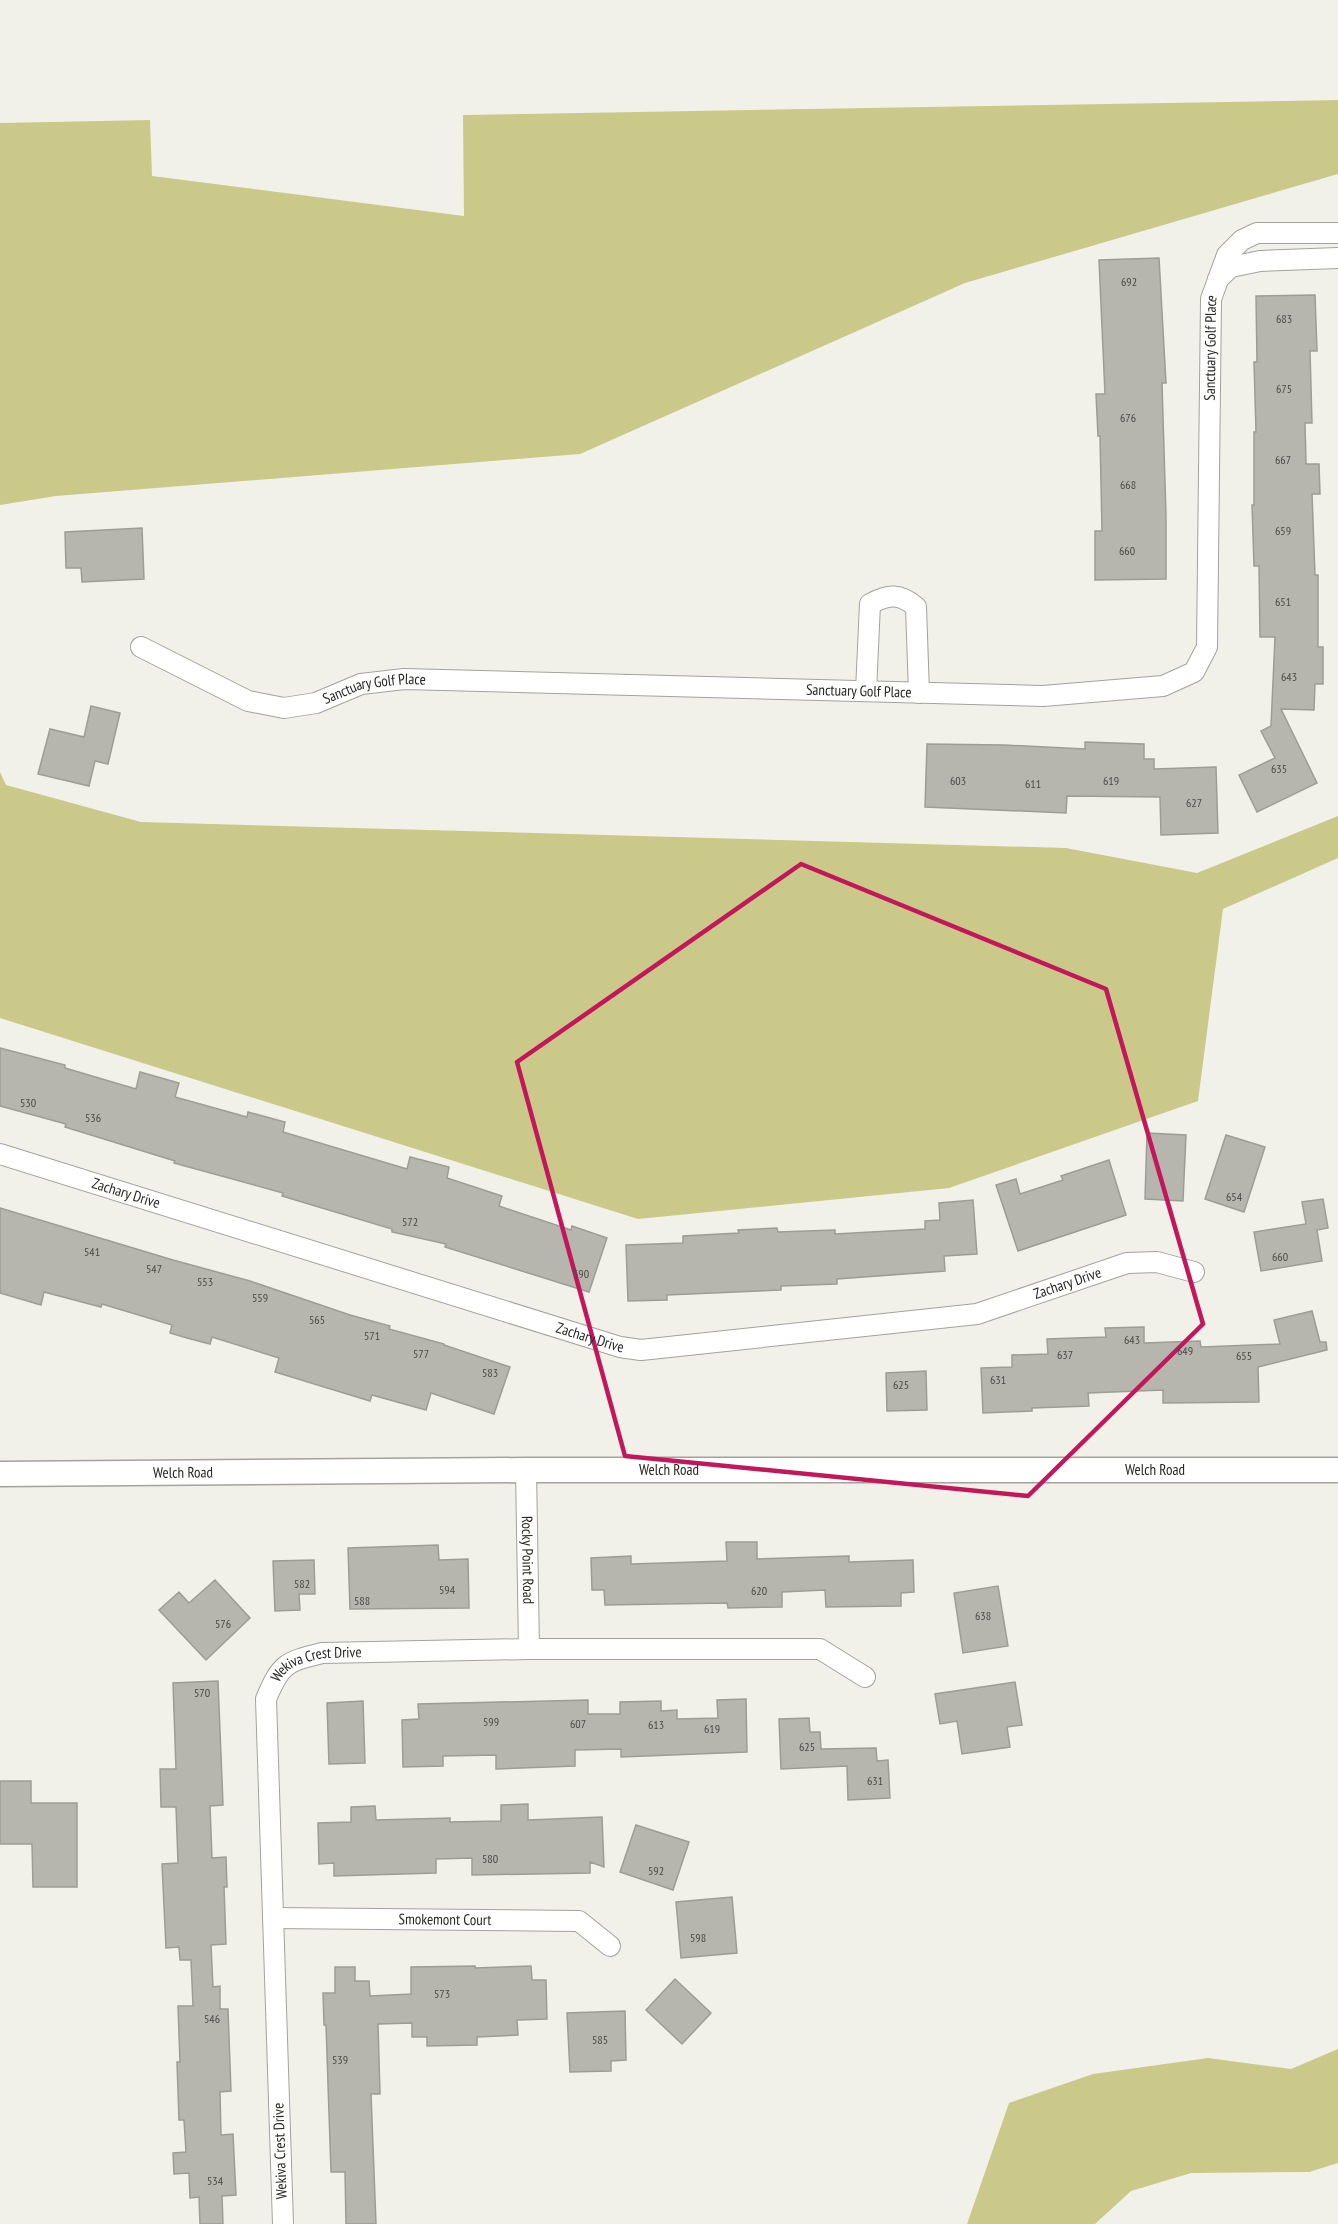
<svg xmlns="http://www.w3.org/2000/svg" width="1338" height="2224" viewBox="0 0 1338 2224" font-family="'PT Sans Narrow',sans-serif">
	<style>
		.green { fill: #cbc98a }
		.building { fill: #b6b5ae; stroke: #9d9d95; stroke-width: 1.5 }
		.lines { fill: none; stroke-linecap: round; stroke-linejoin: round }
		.minor-casing { stroke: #a3a39c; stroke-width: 22 }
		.tertiary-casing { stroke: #a3a39c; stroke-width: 27 }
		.minor { stroke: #fff; stroke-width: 20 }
		.tertiary { stroke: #fff; stroke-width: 24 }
		.marked { fill: none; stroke: #c2185b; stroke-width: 4.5; stroke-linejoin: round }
		.labels { text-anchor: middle; stroke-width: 5; stroke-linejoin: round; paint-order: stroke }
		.number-label { font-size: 12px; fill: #4b4a46 }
		.street-label { font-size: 15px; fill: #272724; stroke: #fffffe }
	</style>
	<rect width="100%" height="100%" fill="#f1f1e9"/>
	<path class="green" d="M1338,100V174L965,283L580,454L56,496L0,505V123L150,120L152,176L464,216L463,115Z
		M0,772L6,785L141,822L1066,848L1197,873L1338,816V858L1223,909L1198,1101L949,1188L638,1219L0,1018Z
		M1338,2049V2163L1309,2172L1191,2173L1131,2191L1095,2224H967L1009,2103L1093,2074L1208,2058L1291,2069Z"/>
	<path class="building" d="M1159,258L1166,383H1162L1166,515V579L1095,580V531H1102L1100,436H1098L1096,394H1105L1099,260Z
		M1315,295L1317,351H1310L1312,423H1305L1306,464H1319L1320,494H1312L1315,575H1318V647H1323V684H1315L1314,710L1281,709L1317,783L1257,812L1239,775L1275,758L1261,731L1271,726L1275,637H1260L1259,566H1254L1252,505H1254V432H1256L1254,362H1257L1256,296Z
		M142,528L144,579L82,582L81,568H66L65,532Z
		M91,706L120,713L108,764L95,761L89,786L38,774L50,729L84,737Z
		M1085,742L1144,744V759H1154V769L1216,767L1218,833L1161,835L1160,797L1067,796L1066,813L925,807L927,744L1004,745L1085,749Z
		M0,1048L65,1065V1068L136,1089L140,1072L179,1083L175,1097L247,1117L248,1112L285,1122L283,1132L407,1169L410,1157L449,1167L447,1178L502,1196L499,1206L571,1230L572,1226L607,1238L589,1292L445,1247L446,1244L392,1232V1229L282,1196L283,1193L174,1163L175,1161L65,1127L66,1124L0,1106Z
		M1147,1133L1186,1135L1183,1201L1145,1199Z
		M1226,1135L1265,1147L1244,1212L1205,1199Z
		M1109,1160L1126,1215L1018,1251L996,1185L1016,1179L1020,1194L1063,1180L1061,1176Z
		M1323,1199L1328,1228L1317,1230L1322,1261L1261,1271L1254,1232L1306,1224L1302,1202Z
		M973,1200L977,1254L944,1256L945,1271L837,1279V1284L781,1286V1290L667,1295V1300L628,1301L626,1245L683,1243V1236L739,1233L738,1230L777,1228L778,1232L835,1230V1234L925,1229V1221L940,1220L939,1203Z
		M0,1208L173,1260L250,1281L350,1315L390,1326L389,1329L444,1344V1345L510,1367L494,1414L431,1393L426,1410L372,1395L370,1401L275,1372L279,1358L212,1337L210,1344L187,1338L170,1333L172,1325L102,1304L101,1307L44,1292L41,1305L0,1293Z
		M1312,1311L1320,1342H1326L1327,1350L1258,1367L1259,1402L1163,1403V1390L1088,1393L1089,1406L1032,1408V1411L983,1413L981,1368L1012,1367V1355L1048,1354L1047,1339L1106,1337L1105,1328L1144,1327V1343L1200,1341L1201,1347L1280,1344L1274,1320Z
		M926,1371L927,1410L887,1411L886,1373Z
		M726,1542H757V1559L849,1556V1562L913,1560L914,1592L901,1593V1606L826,1607L825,1590L782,1592V1607L728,1608L727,1603L605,1605L604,1590H592L591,1558L631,1556V1564L727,1561Z
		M438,1545L439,1560L468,1559L469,1608L350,1609L348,1548Z
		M314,1560L315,1594H299L300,1610L275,1611L273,1561Z
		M215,1580L250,1618L206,1660L159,1610L179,1592L189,1603Z
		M998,1586L1008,1646L963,1653L954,1593Z
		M218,1681L223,1805L210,1806L212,1858L226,1857L227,1887H224L226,1944L211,1945L213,1987L220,1986V2009H228L231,2091L220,2092L221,2135L233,2134L236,2195L222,2196L223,2224H200L199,2197L190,2198L189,2173L174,2174L173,2153L186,2152L184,2120H179L177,2062H180L178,2006H193L191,1960H180L179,1947L166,1948L162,1864L178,1863L176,1807H161L160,1769H176L173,1683Z
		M1015,1682L1022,1725L1007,1727L1010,1747L962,1754L957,1721L940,1724L935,1694Z
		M746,1699L747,1752L621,1757V1749L575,1750V1766L496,1769V1755L443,1756V1766L403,1767L402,1720L419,1719L418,1704L588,1700V1714H620V1702L661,1701V1711L677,1710V1719L718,1718L717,1700Z
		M363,1701L365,1763L329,1764L327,1703Z
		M809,1718L810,1732H820L821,1749L876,1748L877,1761L888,1760L890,1798L848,1800L847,1766L781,1769L779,1719Z
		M0,1781H31V1803H77V1887H33L32,1844H0Z
		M528,1804V1820L602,1817L604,1867L590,1862V1873L472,1875V1858L436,1859V1873L334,1876V1863L319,1864L318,1823L351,1822V1807L375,1806L376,1820L450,1818V1822L501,1821V1805Z
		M636,1825L689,1842L673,1890L620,1872Z
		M732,1897L737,1953L681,1958L676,1902Z
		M475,1966V1968L531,1966L532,1980H546L547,2019L517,2020L518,2035L477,2037V2045L427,2046V2037H412V2023L378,2024L380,2094H371L376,2224H346L345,2172H331L326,2025H324L323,1993H335V1967H355V1981H369L370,1996L411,1994V1967Z
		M675,1979L711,2013L682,2044L646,2010Z
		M625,2011L626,2060L611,2061V2071L570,2072L567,2013Z"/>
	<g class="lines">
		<g class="minor-casing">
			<g id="minor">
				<path d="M1218,279L1231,267L1260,261L1338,258"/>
				<path id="s1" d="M141,647L248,701L284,708L316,703L361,684L404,679L1043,696L1163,686L1194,672L1207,647L1211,299L1227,255L1242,240L1257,233H1338"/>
				<path d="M866,691L870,604C888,594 900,593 916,607L919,693"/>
				<path id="s2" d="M0,1154L620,1347L641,1350L977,1314L1127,1263L1157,1262L1194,1272"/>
				<path id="s3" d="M526,1470L529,1649"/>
				<path id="s4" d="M273,1918L579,1921L610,1946"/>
				<path id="s5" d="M283,2224L266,1699C281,1663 286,1662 322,1653L529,1649H820L865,1677"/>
			</g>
		</g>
		<g class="tertiary-casing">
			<g id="tertiary">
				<path id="s6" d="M0,1474L526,1470H1338"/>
			</g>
		</g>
		<use href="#minor" class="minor"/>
		<use href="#tertiary" class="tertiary"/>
	</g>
	<path class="marked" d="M801,864L1106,989L1203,1324L1028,1496L625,1456L517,1062Z"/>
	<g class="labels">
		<g class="number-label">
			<text x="1129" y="286">692</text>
			<text x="1284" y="323">683</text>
			<text x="1284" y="393">675</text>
			<text x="1128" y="422">676</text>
			<text x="1283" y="464">667</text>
			<text x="1128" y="489">668</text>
			<text x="1283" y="535">659</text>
			<text x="1127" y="555">660</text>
			<text x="1283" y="606">651</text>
			<text x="1289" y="681">643</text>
			<text x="1279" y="773">635</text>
			<text x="958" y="785">603</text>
			<text x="1111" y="785">619</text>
			<text x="1033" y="788">611</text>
			<text x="1194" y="807">627</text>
			<text x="28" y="1107">530</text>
			<text x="93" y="1122">536</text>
			<text x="1234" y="1201">654</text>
			<text x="410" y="1226">572</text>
			<text x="92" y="1256">541</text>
			<text x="1280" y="1261">660</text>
			<text x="154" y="1273">547</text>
			<text x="581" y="1278">590</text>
			<text x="205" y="1286">553</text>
			<text x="260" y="1302">559</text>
			<text x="317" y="1324">565</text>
			<text x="372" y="1340">571</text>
			<text x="1132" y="1344">643</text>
			<text x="1185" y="1355">649</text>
			<text x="421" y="1358">577</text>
			<text x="1065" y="1359">637</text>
			<text x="1244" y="1360">655</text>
			<text x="490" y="1377">583</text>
			<text x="998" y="1384">631</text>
			<text x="901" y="1389">625</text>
			<text x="302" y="1588">582</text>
			<text x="447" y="1594">594</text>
			<text x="759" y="1595">620</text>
			<text x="362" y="1605">588</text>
			<text x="983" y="1620">638</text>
			<text x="223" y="1628">576</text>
			<text x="202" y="1697">570</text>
			<text x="491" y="1726">599</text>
			<text x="578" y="1728">607</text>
			<text x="656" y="1729">613</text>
			<text x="712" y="1733">619</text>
			<text x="807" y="1751">625</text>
			<text x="875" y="1785">631</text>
			<text x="490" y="1863">580</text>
			<text x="656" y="1875">592</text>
			<text x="698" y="1942">598</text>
			<text x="442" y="1998">573</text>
			<text x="212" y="2023">546</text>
			<text x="600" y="2044">585</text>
			<text x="340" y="2064">539</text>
			<text x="215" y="2185">534</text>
		</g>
		<g class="street-label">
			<text dy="5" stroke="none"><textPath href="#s1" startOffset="1402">Sanctuary Golf Place</textPath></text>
			<text dy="5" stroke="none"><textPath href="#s1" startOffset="250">Sanctuary Golf Place</textPath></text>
			<text dy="5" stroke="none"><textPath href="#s1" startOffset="736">Sanctuary Golf Place</textPath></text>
			<text dy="5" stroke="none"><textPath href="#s2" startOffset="132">Zachary Drive</textPath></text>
			<text dy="5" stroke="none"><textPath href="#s2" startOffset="1104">Zachary Drive</textPath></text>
			<text dy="5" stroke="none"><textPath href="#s2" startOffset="618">Zachary Drive</textPath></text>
			<text dy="5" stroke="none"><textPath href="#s6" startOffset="669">Welch Road</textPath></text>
			<text dy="5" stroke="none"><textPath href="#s6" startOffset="1155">Welch Road</textPath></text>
			<text dy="5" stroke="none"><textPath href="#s6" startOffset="183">Welch Road</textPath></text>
			<text dy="5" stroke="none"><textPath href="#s3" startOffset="90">Rocky Point Road</textPath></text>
			<text dy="5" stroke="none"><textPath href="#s5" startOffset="594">Wekiva Crest Drive</textPath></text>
			<text dy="5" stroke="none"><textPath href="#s4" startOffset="172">Smokemont Court</textPath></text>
			<text transform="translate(280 2151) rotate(-92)" y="5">Wekiva Crest Drive</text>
		</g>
	</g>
</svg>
